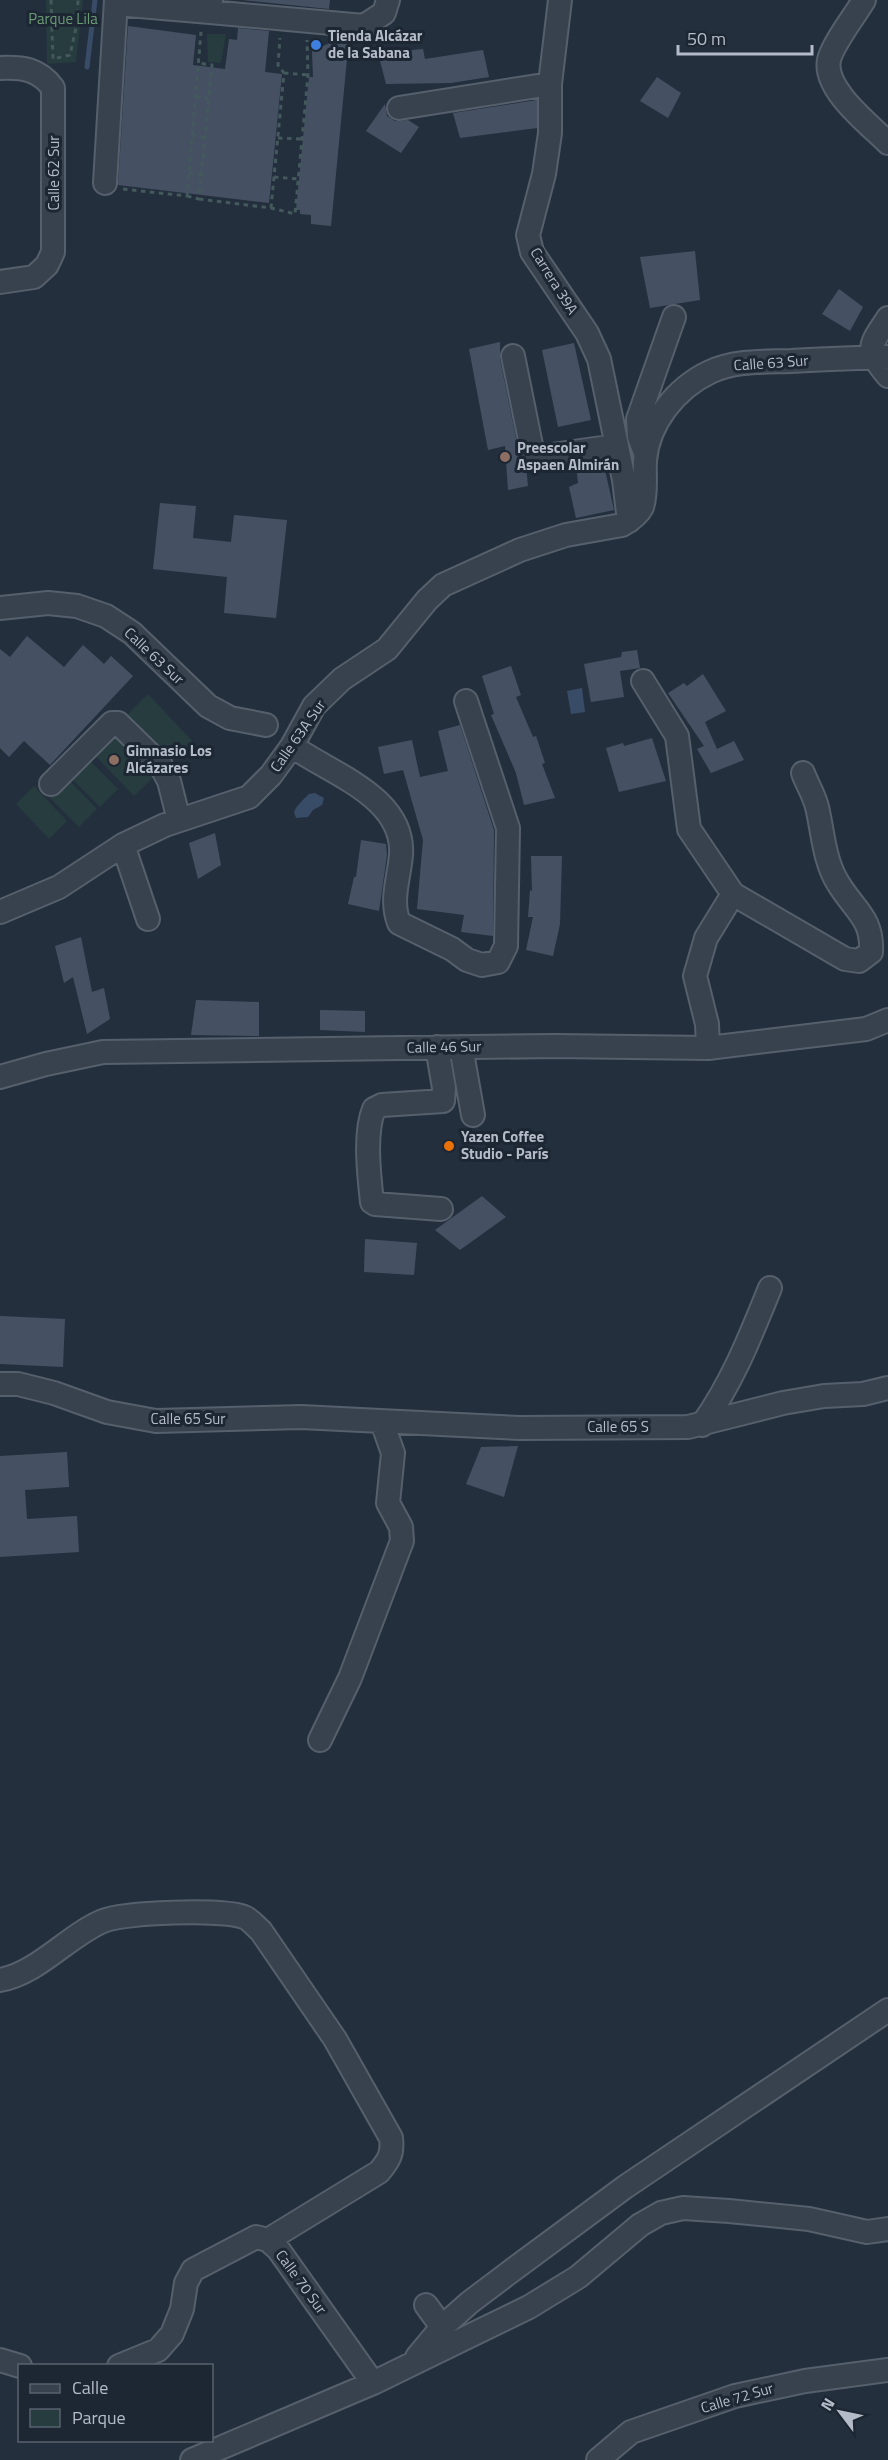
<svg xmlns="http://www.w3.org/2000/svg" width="888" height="2460" viewBox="0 0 888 2460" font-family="'Titillium Web',sans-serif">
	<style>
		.green { fill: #263c3f }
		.water { fill: #394c67 }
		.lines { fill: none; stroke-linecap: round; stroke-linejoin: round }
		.stream { stroke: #394c67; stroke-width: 5 }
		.building { fill: #455162 }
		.minor-casing { stroke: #565f6c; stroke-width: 26 }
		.path { stroke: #44595c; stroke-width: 3; stroke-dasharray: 4.5 4.5; stroke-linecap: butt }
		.minor { stroke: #38414e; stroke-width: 22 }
		.shop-dot { fill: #3f7fe0; stroke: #1d2633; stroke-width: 2 }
		.education-dot { fill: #8d6e63; stroke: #1d2633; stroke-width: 2 }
		.food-dot { fill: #e8710a; stroke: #1d2633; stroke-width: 2 }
		.labels { text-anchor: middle; stroke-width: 6; stroke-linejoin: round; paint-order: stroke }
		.park-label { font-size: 15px; fill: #6b9a76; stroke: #1d2633 }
		.poi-label { font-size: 15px; font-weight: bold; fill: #b4bcc9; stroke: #1d2633; text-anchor: start }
		.street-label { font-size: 15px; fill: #b4bcc9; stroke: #1d2633 }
	</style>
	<rect width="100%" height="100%" fill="#242f3e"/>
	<path class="green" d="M46,0H83L76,62L47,64Z
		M207,34H226L221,63L208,62Z
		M148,694L192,741L167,765L123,719Z
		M115,726L159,772L134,796L90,750Z
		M84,755L118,789L100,807L66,773Z
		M64,775L97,809L79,827L45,793Z
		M34,786L67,821L49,839L16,804Z"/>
	<path class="water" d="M582,688L585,712L571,714L567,691Z
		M315,793L324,798L322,805L313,810L308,817L296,818L294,812C296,806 304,799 309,794Z"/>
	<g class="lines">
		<path class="stream" d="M87,67L95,0"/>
	</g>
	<path class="building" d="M242,0H330L329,9Z
		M128,26L196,35L193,65L225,69L229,39L237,40L238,28L269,31L265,72L282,74L269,203L118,185Z
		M341,38H349L331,226L311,224V215L300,214V210H296L309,77H313L312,51Z
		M423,49L425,59L483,50L489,77L451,83L386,84L378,53Z
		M657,77L681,93L668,118L640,101Z
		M537,100V128L460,138L453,113Z
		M385,104L387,116L395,121L408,120L419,127L401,153L366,131Z
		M695,251L700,300L650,308L640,257Z
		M839,289L863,307L850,331L822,314Z
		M500,342V359L520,458L523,466H526L528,486L508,490L505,446L488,450L469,349Z
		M574,343L591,420L558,427L542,350Z
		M603,461L614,510L576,518L569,487L578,483L576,465Z
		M160,503L196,506L193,538L231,542L234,515L287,520L276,618L224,613L227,577L153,569Z
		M27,636L64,667L83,645L104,664L111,656L133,676L50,765L24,741L9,757L0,748V649L10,657Z
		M637,650L640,668L620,671L624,697L591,702L584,664L621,657L622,652Z
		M511,666L521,695L516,697L533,737L536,736L545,763L542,764L555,798L524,805L516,773L491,715L494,714L482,676Z
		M703,674L726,711L705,722L717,749L734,741L744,760L711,773L697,749L704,746L668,693L684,683L687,686Z
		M460,725L494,830L493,936L461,932L464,915L417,909L423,840L403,770L384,774L378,747L412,740L420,777L448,771L438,731Z
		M652,738L666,781L619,792L606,748L623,743L624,746Z
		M215,833L221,865L198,879L189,843Z
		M361,840L386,844L387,855L379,911L348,904L354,877H356Z
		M531,856H562L560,924L553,956L526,950L533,917H528L530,890L532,891Z
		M81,937L92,992L104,988L110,1019L87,1034L73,977L64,983L55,946Z
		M196,1000L259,1002V1036L191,1035Z
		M320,1010L365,1011V1032L320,1030Z
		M482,1196L506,1217L460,1250L435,1230Z
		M365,1239L417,1243L414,1275L364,1272Z
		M0,1316L65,1319L63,1367L0,1364Z
		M518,1446L504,1497L466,1484L481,1447Z
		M67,1452L69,1487L25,1490L27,1519L77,1516L79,1552L0,1557V1456Z"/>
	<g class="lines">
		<g class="minor-casing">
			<path id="minor" d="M560,0L550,84V133L544,174L528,235L532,252L587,333L599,359L624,480L629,521
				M864,0C856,14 832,45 829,60C823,89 869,124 888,143
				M116,4L210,12L211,0
				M210,12L364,26L384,13L388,0
				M0,68C23,67 39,69 53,88V252L47,265L34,277L0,282
				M399,108L550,84
				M105,183L116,0
				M888,318C869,347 865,348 888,376
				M513,356L533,455L538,457L616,446
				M645,453L639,437L638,419L674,317
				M0,608L48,603L77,606L106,616L132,633L208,706L230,718L266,725
				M643,681L677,736L689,829L733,894L845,959L859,961L871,952C873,918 854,910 838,883C824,861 823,832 817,807C814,795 807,784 803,773
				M292,746C331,774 405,797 401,855C399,879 390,900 399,923L452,949L467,960L482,965L498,962L506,946L508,828L466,701
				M51,784L112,723H118L160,764L169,781L179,820
				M123,845L148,919
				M0,912L59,887L123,845L165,825L249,797L271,775L292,746L314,706L342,679L387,649L427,600L443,585L520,550L566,535L622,525C629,521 638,515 642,507C647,493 644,475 645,461C648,423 676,388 710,372C735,360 764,362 791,361C824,359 856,358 888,357
				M437,1047L444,1088L443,1101L382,1105L374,1109C364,1133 369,1175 372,1202L375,1204L441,1209
				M461,1047L473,1115
				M708,1048L707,1024L695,976L706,938L733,894
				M0,1077L46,1064L103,1052L555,1046L708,1048L866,1029L888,1020
				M0,1384H18L54,1393L107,1412L156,1421L301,1417L520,1428L688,1427L783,1403L824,1396L863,1394L888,1388
				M702,1425C733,1381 750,1337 770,1288
				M320,1740L350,1678L402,1541L401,1527L388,1503L393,1453L382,1422
				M0,1980C37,1974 69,1935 103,1921C124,1912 223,1909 244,1917C250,1919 256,1927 261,1931L335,2039L391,2138C393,2154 389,2160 379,2172L268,2240
				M426,2305L442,2327
				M417,2357L442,2327L469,2303L506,2275L625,2187L888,2010
				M0,2360L20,2366
				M119,2366L158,2350L172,2334L182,2309L186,2283L193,2270L256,2237L268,2240L278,2249L373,2383
				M192,2460L373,2383L529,2307L578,2277L640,2225L661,2213L683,2208L729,2211L809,2219L867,2232L888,2229
				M598,2460L631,2432L735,2396L805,2381L888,2370"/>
		</g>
		<path class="path" d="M51,0L53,59L70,55L77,23L52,21
			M77,23L78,0
			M284,73L308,75
			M196,96L208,99
			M192,135L205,138
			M278,138L302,139
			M189,173L202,175
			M274,177L298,179
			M123,189L187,196L201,32
			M187,196L199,199L212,65L198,63
			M199,199L271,208L295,214L308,75L307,40
			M271,208L284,73L278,65L280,38"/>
		<use href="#minor" class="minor"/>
	</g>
	<circle class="shop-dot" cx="316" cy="45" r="6"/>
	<g class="education-dot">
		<circle cx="505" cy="457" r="6"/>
		<circle cx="114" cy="760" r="6"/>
	</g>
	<circle class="food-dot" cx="449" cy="1146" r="6"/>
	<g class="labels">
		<g class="park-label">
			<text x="63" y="24">Parque Lila</text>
		</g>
		<g class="poi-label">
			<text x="328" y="41">Tienda Alcázar<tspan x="328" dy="17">de la Sabana</tspan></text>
			<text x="517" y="453">Preescolar<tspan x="517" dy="17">Aspaen Almirán</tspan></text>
			<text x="126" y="756">Gimnasio Los<tspan x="126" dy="17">Alcázares</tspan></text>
			<text x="461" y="1142">Yazen Coffee<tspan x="461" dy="17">Studio - París</tspan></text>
		</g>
		<g class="street-label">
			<text transform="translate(54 173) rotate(-90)" y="5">Calle 62 Sur</text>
			<text transform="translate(554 281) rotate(58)" y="5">Carrera 39A</text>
			<text transform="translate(771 363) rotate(-4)" y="5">Calle 63 Sur</text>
			<text transform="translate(154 656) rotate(43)" y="5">Calle 63 Sur</text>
			<text transform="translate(298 736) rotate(-55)" y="5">Calle 63A Sur</text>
			<text transform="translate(444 1047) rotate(-1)" y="5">Calle 46 Sur</text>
			<text x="188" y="1424">Calle 65 Sur</text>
			<text x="618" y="1432">Calle 65 S</text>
			<text transform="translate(301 2282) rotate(54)" y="5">Calle 70 Sur</text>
			<text transform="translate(737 2398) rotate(-16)" y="5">Calle 72 Sur</text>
		</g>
	</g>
	<rect x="18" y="2364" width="195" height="78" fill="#1d2633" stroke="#59626f" stroke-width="1.5"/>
	<rect x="30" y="2384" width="30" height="9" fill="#38414e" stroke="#59626f" stroke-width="1.5"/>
	<text x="72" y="2394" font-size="18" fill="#b4bcc9">Calle</text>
	<rect x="30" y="2409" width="30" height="18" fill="#263c3f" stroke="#59626f" stroke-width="1.5"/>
	<text x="72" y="2424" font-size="18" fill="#b4bcc9">Parque</text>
	<g transform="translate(840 2412) rotate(302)" stroke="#1d2633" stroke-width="4.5" paint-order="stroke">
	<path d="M0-4.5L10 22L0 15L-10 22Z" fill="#b4bcc9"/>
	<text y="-9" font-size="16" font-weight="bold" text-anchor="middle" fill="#b4bcc9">N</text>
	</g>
	<path d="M678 45v9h134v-9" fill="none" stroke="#b4bcc9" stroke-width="3"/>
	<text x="687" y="45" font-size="18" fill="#b4bcc9" stroke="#1d2633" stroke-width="4.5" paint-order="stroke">50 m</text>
</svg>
